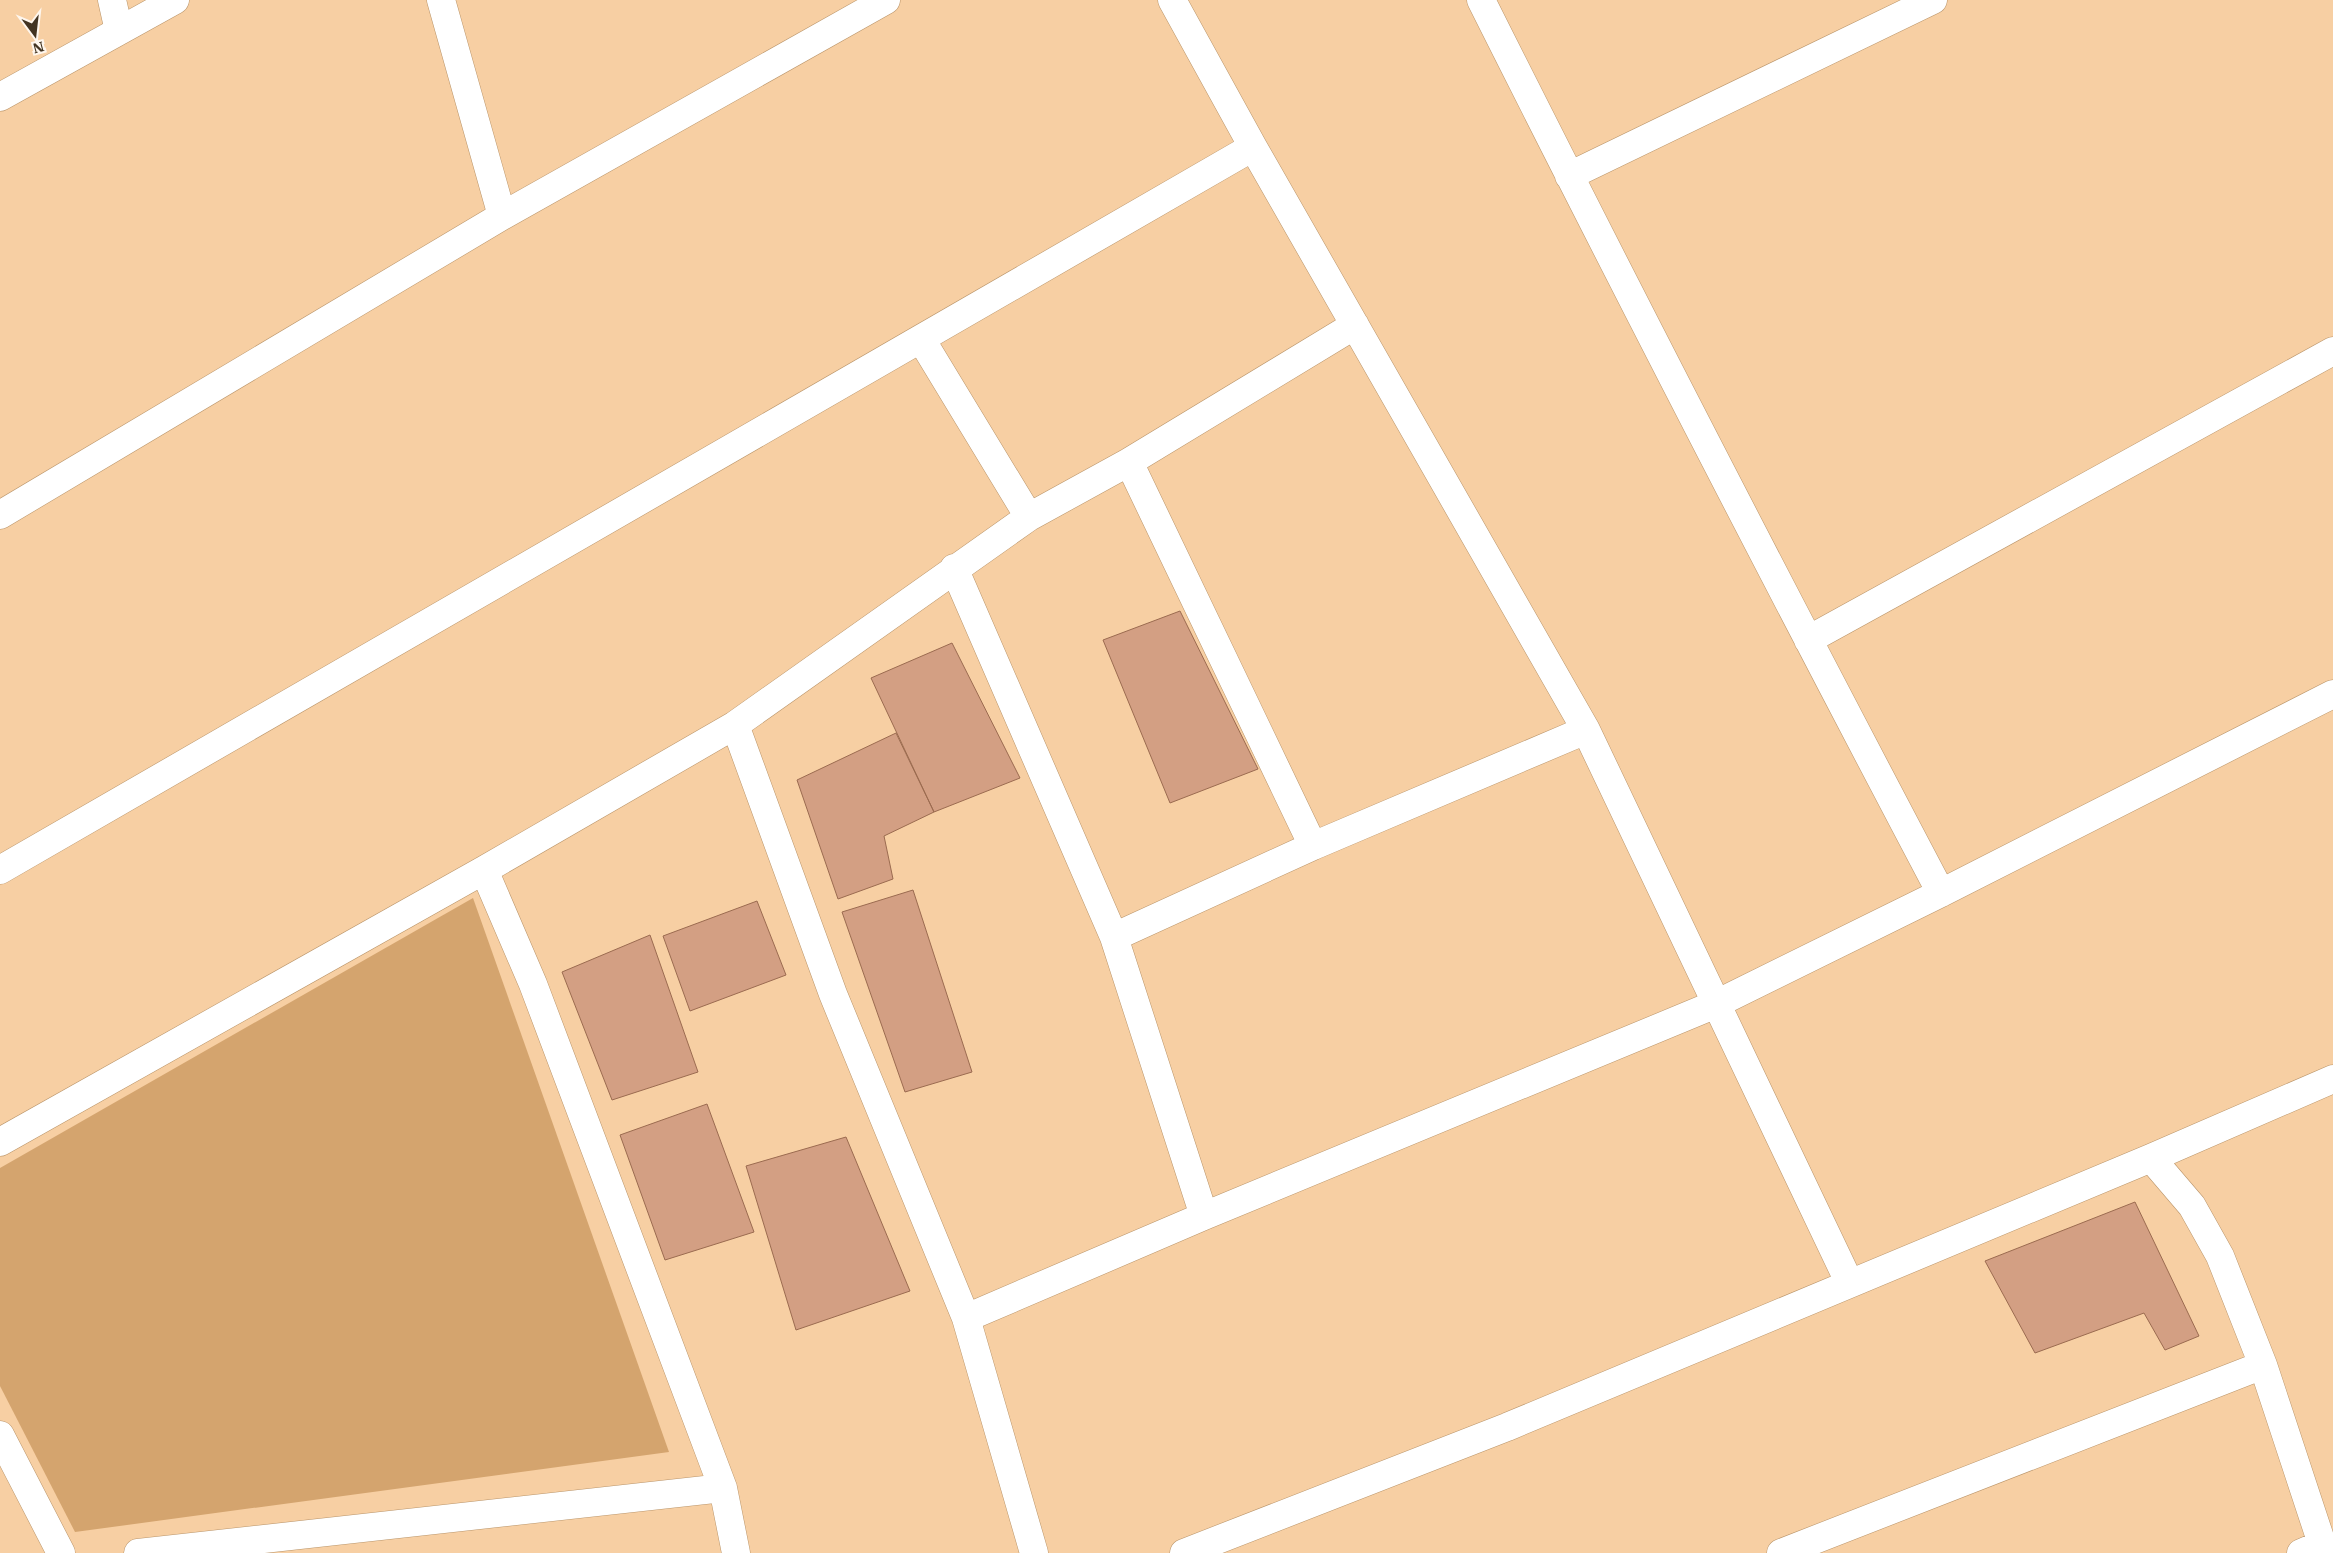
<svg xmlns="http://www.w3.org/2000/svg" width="2333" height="1553" viewBox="0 0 2333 1553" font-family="'IBM Plex Serif',serif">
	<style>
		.green { fill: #d4a46e }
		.building { fill: #d39f83; stroke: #9b6b50 }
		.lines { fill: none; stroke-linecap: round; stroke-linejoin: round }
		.minor-casing { stroke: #ba956a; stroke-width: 29 }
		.minor { stroke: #fff; stroke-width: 28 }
	</style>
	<rect width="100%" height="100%" fill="#f7cfa3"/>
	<path class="green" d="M473,898L669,1452L75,1532L0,1386V1168Z"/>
	<path class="building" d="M1180,611L1258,769L1170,803L1103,640Z
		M952,643L1020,778L934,812L871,678Z
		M896,733L934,812L884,836L893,879L838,899L797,780Z
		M913,890L972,1072L905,1092L842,912Z
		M757,901L786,975L690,1011L663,936Z
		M650,935L698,1072L612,1100L562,972Z
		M707,1104L754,1232L665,1260L620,1135Z
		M846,1137L910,1291L796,1330L746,1166Z
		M2135,1202L2199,1336L2165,1350L2144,1313L2035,1353L1985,1261Z"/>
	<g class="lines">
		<g class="minor-casing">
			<path id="minor" d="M112,0L119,31
				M441,0L502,216
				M1172,0L1253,147L1586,730L1849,1282
				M1481,0C1631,299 1785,597 1941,893
				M0,97L175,0
				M1569,176L1933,0
				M921,339L1029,517
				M1129,462L1313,846
				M0,515L502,216L886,0
				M954,568L1114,937L1204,1216
				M1808,640L2333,351
				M735,725L833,994L966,1318L1034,1553
				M0,870L1253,147
				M484,870L533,984L723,1488L736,1553
				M1114,937L1313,846L1586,730
				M0,1142L484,870L735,725L1029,517L1129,462L1355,325
				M2151,1158L2192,1206L2220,1256L2263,1365L2325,1553
				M966,1318L1204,1216L1716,1004L1941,893L2333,694
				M0,1435L61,1553
				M138,1553L723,1488
				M1184,1553L1507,1427L2151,1158L2333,1079
				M1781,1553L2263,1365
				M2301,1553L2322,1544"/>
		</g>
		<use href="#minor" class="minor"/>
	</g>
	<g transform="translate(35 35) rotate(165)" stroke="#fef6ed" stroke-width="4" paint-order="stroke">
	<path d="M0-4L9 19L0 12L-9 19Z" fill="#423321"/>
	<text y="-8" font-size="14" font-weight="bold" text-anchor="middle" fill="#423321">N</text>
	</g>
</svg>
